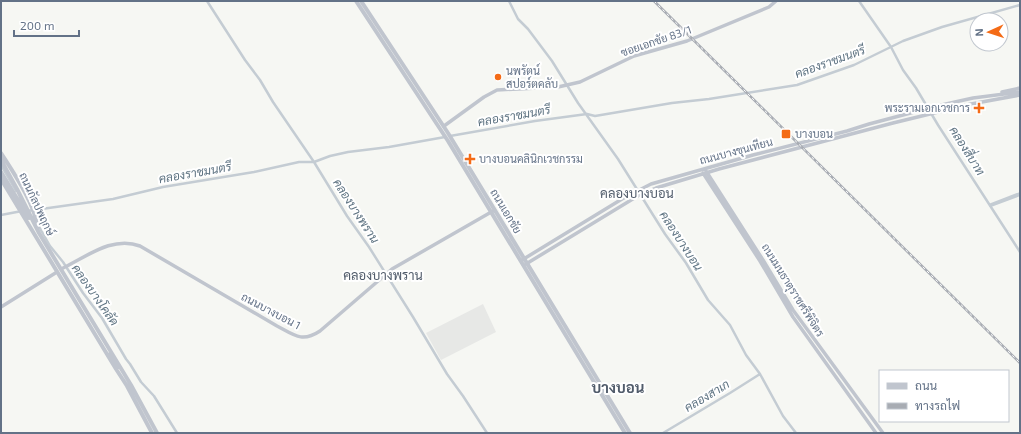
<svg xmlns="http://www.w3.org/2000/svg" width="1021" height="434" viewBox="0 0 1021 434" font-family="'Exo 2',Sarabun,sans-serif">
	<style>
		.built { fill: #e7e8e6 }
		.lines { fill: none; stroke-linecap: round; stroke-linejoin: round }
		.canal { stroke: #c4ccd3; stroke-width: 2.5 }
		.river { stroke: #c4ccd3; stroke-width: 4 }
		.secondary { stroke: #c0c5ce; stroke-width: 3.5 }
		.primary { stroke: #c0c5ce; stroke-width: 4 }
		.rail-casing { stroke: #a8acb3; stroke-width: 2.5 }
		.rail { stroke: #fff; stroke-width: 1; stroke-dasharray: 3; stroke-linecap: butt }
		.poi-dot { fill: #f46b16; stroke: #fff; stroke-width: 1.5 }
		.labels { text-anchor: middle; stroke-width: 4; stroke-linejoin: round; paint-order: stroke }
		.street-label { font-size: 11px; fill: #637287; stroke: #fff }
		.poi-label { font-size: 11px; fill: #637287; stroke: #fff; text-anchor: start }
		.water-label { font-size: 12px; font-style: italic; fill: #5f7483; stroke: #fff }
		.quarter-label { font-size: 13px; fill: #515c6b; stroke: #fff }
		.district-label { font-size: 15px; font-weight: bold; fill: #515c6b; stroke: #fff }
	</style>
	<rect width="100%" height="100%" fill="#f6f7f3"/>
	<path class="built" d="M483,304L496,332L441,360L426,333Z"/>
	<g class="lines">
		<path class="canal" d="M207,1L245,60L260,80L273,102L314,162L347,216L369,247L413,317L447,374L463,396L487,433
			M509,1L518,19L528,29L552,61L578,103L618,159L665,234L686,263L708,300L730,325L746,355L760,374L783,416L796,433
			M859,1L891,47L903,70L916,88L938,125L1020,252
			M450,136L535,121L587,114L595,116L672,103L709,99L797,85L854,65L903,41L942,27L1020,5
			M1,165L16,191
			M27,211L113,199L163,187L254,172L299,162H314L330,156L348,152L389,147L445,137
			M1,215L22,211
			M38,225L50,246L63,262L83,293L102,318L126,359L130,364L141,382L154,396L177,433
			M663,433L730,393L760,374"/>
		<path class="river" d="M991,205L1020,194"/>
		<path class="secondary" d="M1002,92L1020,88
			M444,126L484,97L497,90L558,87L580,82L634,56L687,41L769,7L776,1
			M706,171L763,260L793,310L883,433
			M703,173L760,261L793,317L876,433
			M522,260L622,199L651,184L753,155L847,131L869,124L937,106L973,98L1020,92
			M526,264L641,194L656,188L719,169L893,123L971,104L1020,95
			M61,269C85,258 112,235 140,246L277,326C294,335 302,343 320,331L392,269L493,211
			M1,307L57,272"/>
		<path class="primary" d="M356,1L448,141L625,433
			M361,1L448,133L630,433
			M1,153C15,175 33,201 38,227
			M1,160L17,189L39,233L131,385L157,433
			M1,172L29,218
			M1,179L116,369L127,386L152,433
			M110,354L118,367"/>
		<g class="rail-casing">
			<path id="rail" d="M654,1L1020,363"/>
		</g>
		<use href="#rail" class="rail"/>
	</g>
	<g class="poi-dot">
		<circle cx="498" cy="77" r="4"/>
		<path d="M977 102h4v4h4v4h-4v4h-4v-4h-4v-4h4z"/>
		<rect x="781" y="129" width="10" height="10" rx="2"/>
		<path d="M468 153h4v4h4v4h-4v4h-4v-4h-4v-4h4z"/>
	</g>
	<g class="labels">
		<g class="street-label">
			<text transform="translate(656 41) rotate(-19)" y="4">ซอยเอกชัย 83/1</text>
			<text transform="translate(736 151) rotate(-15)" y="4">ถนนบางขุนเทียน</text>
			<text transform="translate(37 204) rotate(65)" y="4">ถนนกัลปพฤกษ์</text>
			<text transform="translate(506 211) rotate(59)" y="4">ถนนเอกชัย</text>
			<text transform="translate(793 290) rotate(58)" y="4">ถนนมนธาตุราชศรีพิจิตร</text>
			<text transform="translate(271 311) rotate(28)" y="4">ถนนบางบอน 1</text>
		</g>
		<g class="poi-label">
			<text x="506" y="75">นพรัตน์<tspan x="506" dy="13">สปอร์ตคลับ</tspan></text>
			<text x="970" y="112" text-anchor="end">พระรามเอกเวชการ</text>
			<text x="795" y="138">บางบอน</text>
			<text x="479" y="163">บางบอนคลินิกเวชกรรม</text>
		</g>
		<g class="water-label">
			<text transform="translate(830 62) rotate(-20)" y="4">คลองราชมนตรี</text>
			<text transform="translate(514 116) rotate(-10)" y="4">คลองราชมนตรี</text>
			<text transform="translate(967 151) rotate(58)" y="4">คลองสี่บาท</text>
			<text transform="translate(195 173) rotate(-10)" y="4">คลองราชมนตรี</text>
			<text transform="translate(356 211) rotate(57)" y="4">คลองบางพราน</text>
			<text transform="translate(681 241) rotate(57)" y="4">คลองบางบอน</text>
			<text transform="translate(95 295) rotate(55)" y="4">คลองบางโคลัด</text>
			<text transform="translate(707 396) rotate(-31)" y="4">คลองสาเก</text>
		</g>
		<g class="quarter-label">
			<text x="637" y="198">คลองบางบอน</text>
			<text x="383" y="280">คลองบางพราน</text>
		</g>
		<g class="district-label">
			<text x="618" y="393">บางบอน</text>
		</g>
	</g>
	<rect width="1021" height="434" fill="none" stroke="#637287" stroke-width="4"/>
	<rect x="879" y="370" width="130" height="52" fill="#ffffff" stroke="#c1c7cf"/>
	<rect x="887" y="383" width="20" height="6" fill="#c0c5ce" stroke="#c1c7cf"/>
	<text x="915" y="390" font-size="12" fill="#637287">ถนน</text>
	<rect x="887" y="403" width="20" height="6" fill="#a8acb3" stroke="#c1c7cf"/>
	<text x="915" y="410" font-size="12" fill="#637287">ทางรถไฟ</text>
	<g transform="translate(989 32) rotate(267)"><circle r="19" fill="#ffffff" stroke="#c1c7cf"/>
	<path d="M0-3L7 15L0 10L-7 15Z" fill="#f46b16"/>
	<text y="-6" font-size="11" font-weight="bold" text-anchor="middle" fill="#637287">N</text>
	</g>
	<path d="M14 30v6h65v-6" fill="none" stroke="#637287" stroke-width="2"/>
	<text x="20" y="30" font-size="12" fill="#637287" stroke="#ffffff" stroke-width="3" paint-order="stroke">200 m</text>
</svg>
